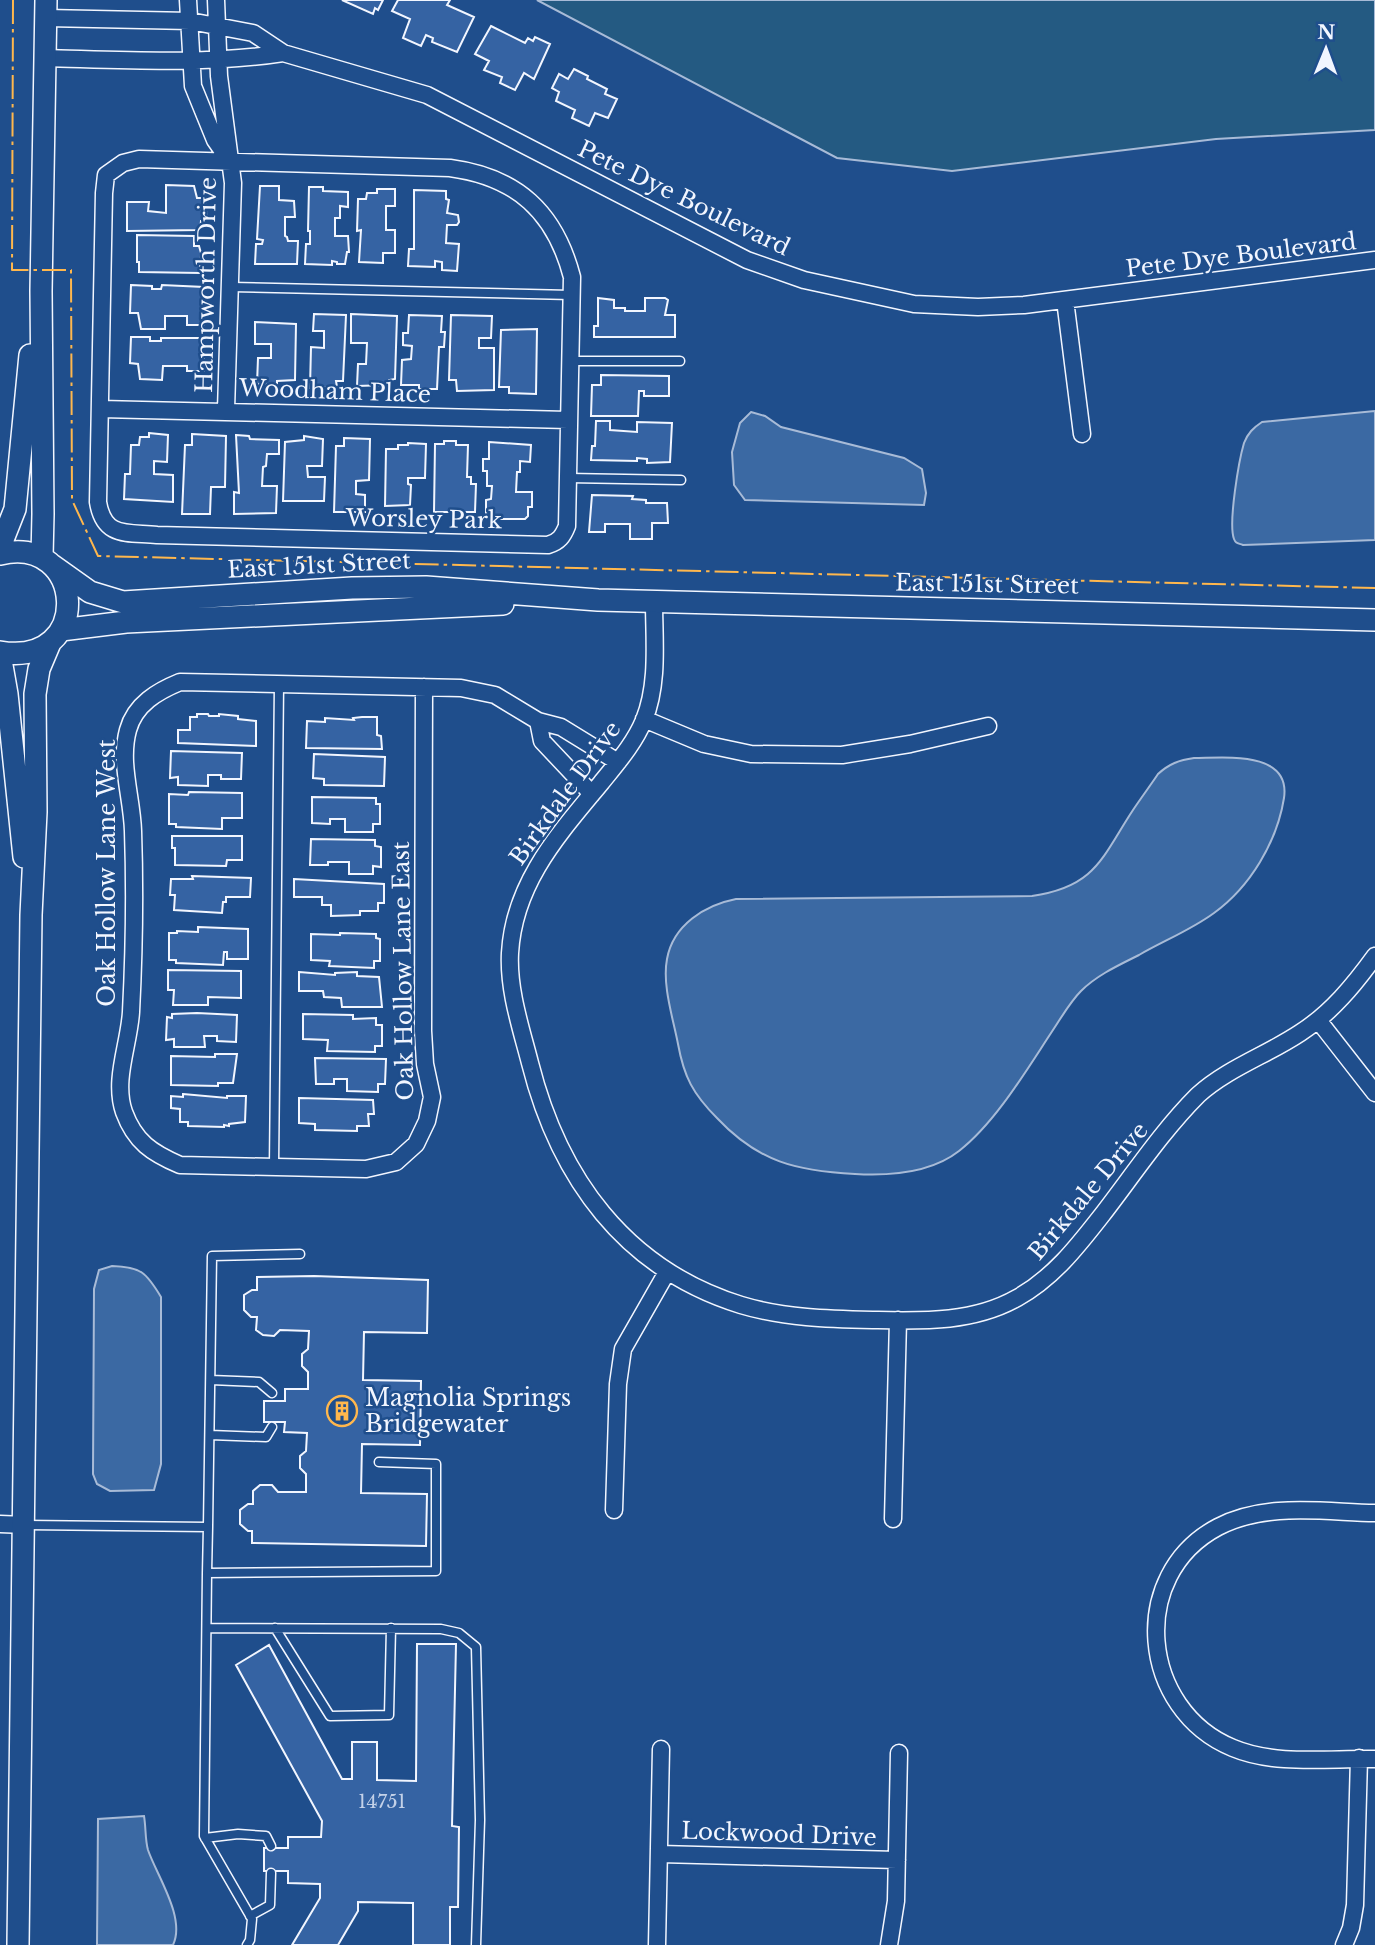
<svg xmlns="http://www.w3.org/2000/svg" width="1375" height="1945" viewBox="0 0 1375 1945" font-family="'Libre Baskerville',serif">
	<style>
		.green { fill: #245a82; stroke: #a8bbd7; stroke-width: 2 }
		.water { fill: #3b69a3; stroke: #a8bbd7; stroke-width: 2 }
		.building { fill: #3563a3; stroke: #f2f6ff; stroke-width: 2 }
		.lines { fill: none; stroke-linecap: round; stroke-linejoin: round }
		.lane-casing { stroke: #f2f6ff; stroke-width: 11 }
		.street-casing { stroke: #f2f6ff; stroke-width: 19 }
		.secondary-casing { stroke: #f2f6ff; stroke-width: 24 }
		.lane { stroke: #1f4e8c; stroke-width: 8 }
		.street { stroke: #1f4e8c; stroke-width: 16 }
		.secondary { stroke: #1f4e8c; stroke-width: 21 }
		.power { stroke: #ffb74d; stroke-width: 2; stroke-dasharray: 24 5 3.5 5; stroke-linecap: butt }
		.labels { text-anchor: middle; stroke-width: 5; stroke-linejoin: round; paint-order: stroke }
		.number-label { font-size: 19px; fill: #c3d1e8 }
		.street-label { font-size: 23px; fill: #f2f6ff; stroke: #1f4e8c }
		.poi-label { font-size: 23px; fill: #f2f6ff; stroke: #1f4e8c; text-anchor: start }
	</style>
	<rect width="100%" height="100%" fill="#1f4e8c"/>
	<path class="green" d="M537,0H1375V130L1216,139L952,171L837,158Z"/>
	<path class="water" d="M1375,411V540L1243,545C1238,543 1236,544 1234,539C1228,523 1239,460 1244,443C1248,433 1253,428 1262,422Z
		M751,412L765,416L781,427L904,458L922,469L926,493L924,505L745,500L734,485L732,452L740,423Z
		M1194,758C1224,758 1291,750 1284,798C1277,842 1250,887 1214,913C1191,930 1163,941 1139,955C1119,965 1097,975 1081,991C1069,1003 1060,1020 1051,1033C1026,1071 995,1123 959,1151C931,1173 890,1176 855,1174C797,1171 758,1162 717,1118C693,1094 684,1077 678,1044C673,1018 662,985 667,959C673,925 705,905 736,899L1032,896C1096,887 1102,857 1133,810C1141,798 1150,786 1158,774C1169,764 1179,760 1194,758Z
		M112,1266C141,1267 146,1272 161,1297V1464L154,1490L110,1491L97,1484L93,1474L94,1289L99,1270Z
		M144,1816C146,1827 145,1840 148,1850C157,1876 186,1918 173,1945H97L98,1819Z"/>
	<path class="building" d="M342,0H383L378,10L375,8L373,14Z
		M398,0H450L447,5L474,17L457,52L432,42L433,38L426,35L421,46L403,38L410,19L392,11Z
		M491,26L525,43L528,38L533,41L535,37L550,44L534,79L524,73L515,90L500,83L502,77L484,70L489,61L475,54Z
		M574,69L588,76L587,79L607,89L605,94L617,99L608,118L595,113L589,126L572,118L575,110L556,101L559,92L552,88L559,74L568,79Z
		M166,185L194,186L197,198H205L207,221H201L200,230L127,231V202H149L148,211L166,213Z
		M260,186H279V200L294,201L295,217H285V236L287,237L288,241H298L297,264H255L256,244H262L263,240L257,239Z
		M309,187H323V191L348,192V207L340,206V218H335V236H348L349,252H347L345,264H337V262L332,261V265L305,264L306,244H310V231H308Z
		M377,189H395V206H386V230H395V253H383V263L359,262L361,230L357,231L358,199H366L367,193H377Z
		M414,190L446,191V199L449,200L447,213L458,215L459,222L457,225H447L446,243L459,244L457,271L442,270V262L435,261V267L408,266L409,249H414Z
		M137,235L194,236V246H199L201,253L200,273L139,272V262H137Z
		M131,285L152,286V289H161L162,285L204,287V325H187V316H165V329H141L138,313H130Z
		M598,298L614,300V308H625V311H645V298H665L668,300L665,315H675V337H594V326H598Z
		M314,314L346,315L343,381H336L337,387L310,388L311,347L324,348V331H313Z
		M351,314L397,316L395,379L389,380L388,385L357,386L358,364H366L367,343H351Z
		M409,315L442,316L441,332H445L444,347H439L437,389H419V385H401L402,360L411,359L412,346L403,345V333H408Z
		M451,315L492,316L491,338H479V348H494V390L457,391L456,380H449Z
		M255,322L296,324L295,380L277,381V385L257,384L258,358H271V344H255Z
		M537,329L536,394L509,393V387H499L501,330Z
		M131,337H150V341H161V338H201V357H204V371H187V366H163L162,380L140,379L138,364L130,363Z
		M601,375L669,376V396H644V391H639L638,416H591L592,385H601Z
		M596,421H610V430L637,432V422L672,423L670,462L647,463V459L637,458V461L591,460L592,446H595Z
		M149,433L168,435L167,462L154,461V474L173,475V502L124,499L125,474H130L131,445H139L140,437H149Z
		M192,434L226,436L225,487H211L210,514H182L185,445H192Z
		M236,435L249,436L250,439L279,440V454H267L266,466L263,467L262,486H277L276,513L234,514V492L239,493Z
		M304,436L323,439L322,466H307L308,477H325L324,501H283L285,442L304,440Z
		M344,438L370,439L369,480L356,481V494L365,495V512H334L336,446H344Z
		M444,441H456V445H468L467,477H471V484H476L475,512H434L435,444H444Z
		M489,442L531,445L530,462L520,461V472H517L516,492H532V507H528V516L525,519H491L486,517V500L491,499L492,486H487V471H483V459H489Z
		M408,443L426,444L425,478H408V484L411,485L410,505L385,506L386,449H398V445H408Z
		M592,495L633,496L632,499L646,500V503H667L668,523H652V539H630V524H605V532H589Z
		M197,714H208L209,716H219V714L238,716V719L256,721V746L178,743V730H190V717H197Z
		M362,717H377V735L381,736L382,749L306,748L307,721L325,722V718L354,720L353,718Z
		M171,751L242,753L241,779H221V775H208V786L178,785V777L170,778Z
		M314,754L385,757L384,786L324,785V779L313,778Z
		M189,792L242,793V818H222V829L176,827V824H169V794L188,795Z
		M312,797L376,798V804H380V824H373V832H345V819H330V824L312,823Z
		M172,836H242V860H227L226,866L175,865V848H172Z
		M311,839L375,840V846L381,847V867L373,866V874H349V862H328V865H310Z
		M192,876L251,878L250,897H226V902H223L222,913L174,910L175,895H170L171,879H193Z
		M294,879L384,884V903H378V911H360V915L331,916V905H322V897H294Z
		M198,927L248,929V959H227V952H224L223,965L176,963V960H169V933H177V931L198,932Z
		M340,933L376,934V938L380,939V961H374V968L329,966L330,961L311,960V934L340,935Z
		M168,970L241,971V998L208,997V1005H173L174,990H168Z
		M299,972L335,975V973L357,972V976L379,977L382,1007H342L341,998L324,997L323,991H299Z
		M197,1013L237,1015L236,1042L217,1041V1036H204L205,1047H174V1039L166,1040L167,1017L172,1018V1014Z
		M303,1014L353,1015V1019L376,1018V1025H382V1046H375V1052L327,1051L328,1040L303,1039Z
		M215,1054H237L233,1083H218V1086L171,1085V1056L215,1057Z
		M315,1058L386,1059L385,1084H378V1092L347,1091V1079H334V1084H316Z
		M183,1094L227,1098V1096H246L245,1122L229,1124V1126L224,1125V1127L188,1126V1122H180V1109L171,1108V1096L183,1097Z
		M299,1098L373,1100L374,1114H368L369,1126H357V1131L315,1130V1124L299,1123Z
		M314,1276L428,1280L427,1333L364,1332L363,1380L421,1381L420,1445L362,1444L361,1493L427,1494L426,1546L252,1543V1531H248L240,1524V1510L248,1504H253V1491L260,1485H272L278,1492H306V1474L300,1468V1456L306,1451L307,1433L284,1432L285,1422H264V1401H285V1389H308V1372L302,1366V1354L308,1349L309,1331L280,1330L274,1336L263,1335L256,1330L257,1317H251L244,1310V1295L252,1290H257V1277Z
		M417,1644H456L452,1826L459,1827L458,1907H450V1945H413V1903L358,1902V1911L338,1945H292L320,1898V1884L288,1883V1871H264V1848H288V1837H321L322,1821L236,1665L269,1645L342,1779H352V1742H377V1780L416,1781Z"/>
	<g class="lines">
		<g class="lane-casing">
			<path id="lane" d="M231,287L571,295
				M570,361H680
				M568,478L681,480
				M274,1167L279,684
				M211,1380L259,1382L272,1393
				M210,1435L266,1437L272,1427
				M25,1525L208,1527L212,1256L300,1254
				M208,1527L207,1573L436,1571V1464L379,1462
				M207,1573L204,1836L252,1919L250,1940L247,1945
				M207,1628L441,1629L459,1633L476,1647L480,1820L476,1945
				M275,1628L330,1716L389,1715L391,1628
				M205,1838L238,1834L266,1836L271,1846
				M250,1916L270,1905L271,1873"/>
		</g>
		<g class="street-casing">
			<path id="street" d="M188,0L193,86L215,140L229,160
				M216,0L219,76L233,183L226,410
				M46,18L190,21L253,33L283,53L427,95L747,260L804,280L914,304L978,307L1024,305L1375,260
				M46,58C124,60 206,65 283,53
				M139,159L450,168C517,177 555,212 572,277L567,526C563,536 559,542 548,545L157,535C126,532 104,538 98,502L104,193L106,175L123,163Z
				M1065,300L1082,434
				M101,409L568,420
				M654,601C654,640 659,683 644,720C634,744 617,763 601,783C558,835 514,883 510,953C508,990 521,1028 530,1063C559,1178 625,1269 741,1305C784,1318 829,1319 873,1320C922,1321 973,1323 1017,1298C1053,1278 1077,1247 1102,1215C1133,1175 1162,1131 1198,1095C1228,1068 1267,1055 1300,1033C1331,1013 1354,985 1375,956
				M424,687L423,1031L425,1064L432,1097L427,1121L416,1144L396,1162L366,1169L180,1165C152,1153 135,1142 124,1112C113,1080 129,1045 131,1012C134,954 135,889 133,831C132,797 119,763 128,730C135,704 158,691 180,682L461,688L495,695L538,721
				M644,719L704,744L751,754L842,755L910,744L988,726
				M592,794L542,741L538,721L561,727L618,762
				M1318,1020L1375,1093
				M614,1510L618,1384L623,1349L667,1272
				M1375,1513C1323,1512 1266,1502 1218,1527C1127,1575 1140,1710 1233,1748C1276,1766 1330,1758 1375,1759
				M893,1519L898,1320
				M0,1524L25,1525
				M660,1854L897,1860
				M657,1945L661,1749
				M889,1945L896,1901L899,1753
				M1344,1945L1351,1928L1355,1905L1359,1758"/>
		</g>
		<g class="secondary-casing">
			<path id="secondary" d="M0,547L15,509L30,355
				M0,554C85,533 95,668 0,652
				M42,557L43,514L41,291L46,0
				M52,565L90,592L123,602L352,588L426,587L598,600L1375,620
				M61,630L126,622L503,604
				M0,654L7,694L24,857
				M18,1945L31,915L36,812L35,694L39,669L50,643"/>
		</g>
		<use href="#lane" class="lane"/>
		<use href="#street" class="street"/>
		<use href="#secondary" class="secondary"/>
		<path class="power" d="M13,0L12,270H71L72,500L98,556L1375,588"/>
	</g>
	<defs>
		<g id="building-ring" transform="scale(1.575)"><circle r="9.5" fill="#1f4e8c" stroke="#ffb74d" stroke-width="1.5"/><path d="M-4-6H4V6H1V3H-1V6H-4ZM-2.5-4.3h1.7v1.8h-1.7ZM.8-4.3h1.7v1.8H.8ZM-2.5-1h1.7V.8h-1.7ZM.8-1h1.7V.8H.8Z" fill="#ffb74d"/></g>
	</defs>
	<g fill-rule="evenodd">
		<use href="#building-ring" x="342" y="1411"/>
	</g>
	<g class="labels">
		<g class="number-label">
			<text x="382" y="1808">14751</text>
		</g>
		<g class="street-label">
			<text transform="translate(684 198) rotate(26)" y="8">Pete Dye Boulevard</text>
			<text transform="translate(1241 255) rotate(-7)" y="8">Pete Dye Boulevard</text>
			<text transform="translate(206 285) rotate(-89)" y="8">Hampworth Drive</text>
			<text transform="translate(335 391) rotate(2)" y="8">Woodham Place</text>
			<text transform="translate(424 519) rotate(1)" y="8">Worsley Park</text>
			<text transform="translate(319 565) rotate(-3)" y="8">East 151st Street</text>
			<text transform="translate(987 584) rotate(1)" y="8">East 151st Street</text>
			<text transform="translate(565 793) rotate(-54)" y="8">Birkdale Drive</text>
			<text transform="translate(107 873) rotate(-90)" y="8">Oak Hollow Lane West</text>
			<text transform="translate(403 971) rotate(-91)" y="8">Oak Hollow Lane East</text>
			<text transform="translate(1088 1191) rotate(-50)" y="8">Birkdale Drive</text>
			<text transform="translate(779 1834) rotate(2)" y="8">Lockwood Drive</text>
		</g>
		<g class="poi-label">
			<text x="365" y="1406">Magnolia Springs<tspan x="365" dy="26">Bridgewater</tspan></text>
		</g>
	</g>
	<g transform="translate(1326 49) rotate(1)" stroke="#1f4e8c" stroke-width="5" paint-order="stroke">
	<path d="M0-5L12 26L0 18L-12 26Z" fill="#f2f6ff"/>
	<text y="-10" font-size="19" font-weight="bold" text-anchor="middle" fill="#f2f6ff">N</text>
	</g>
</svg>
